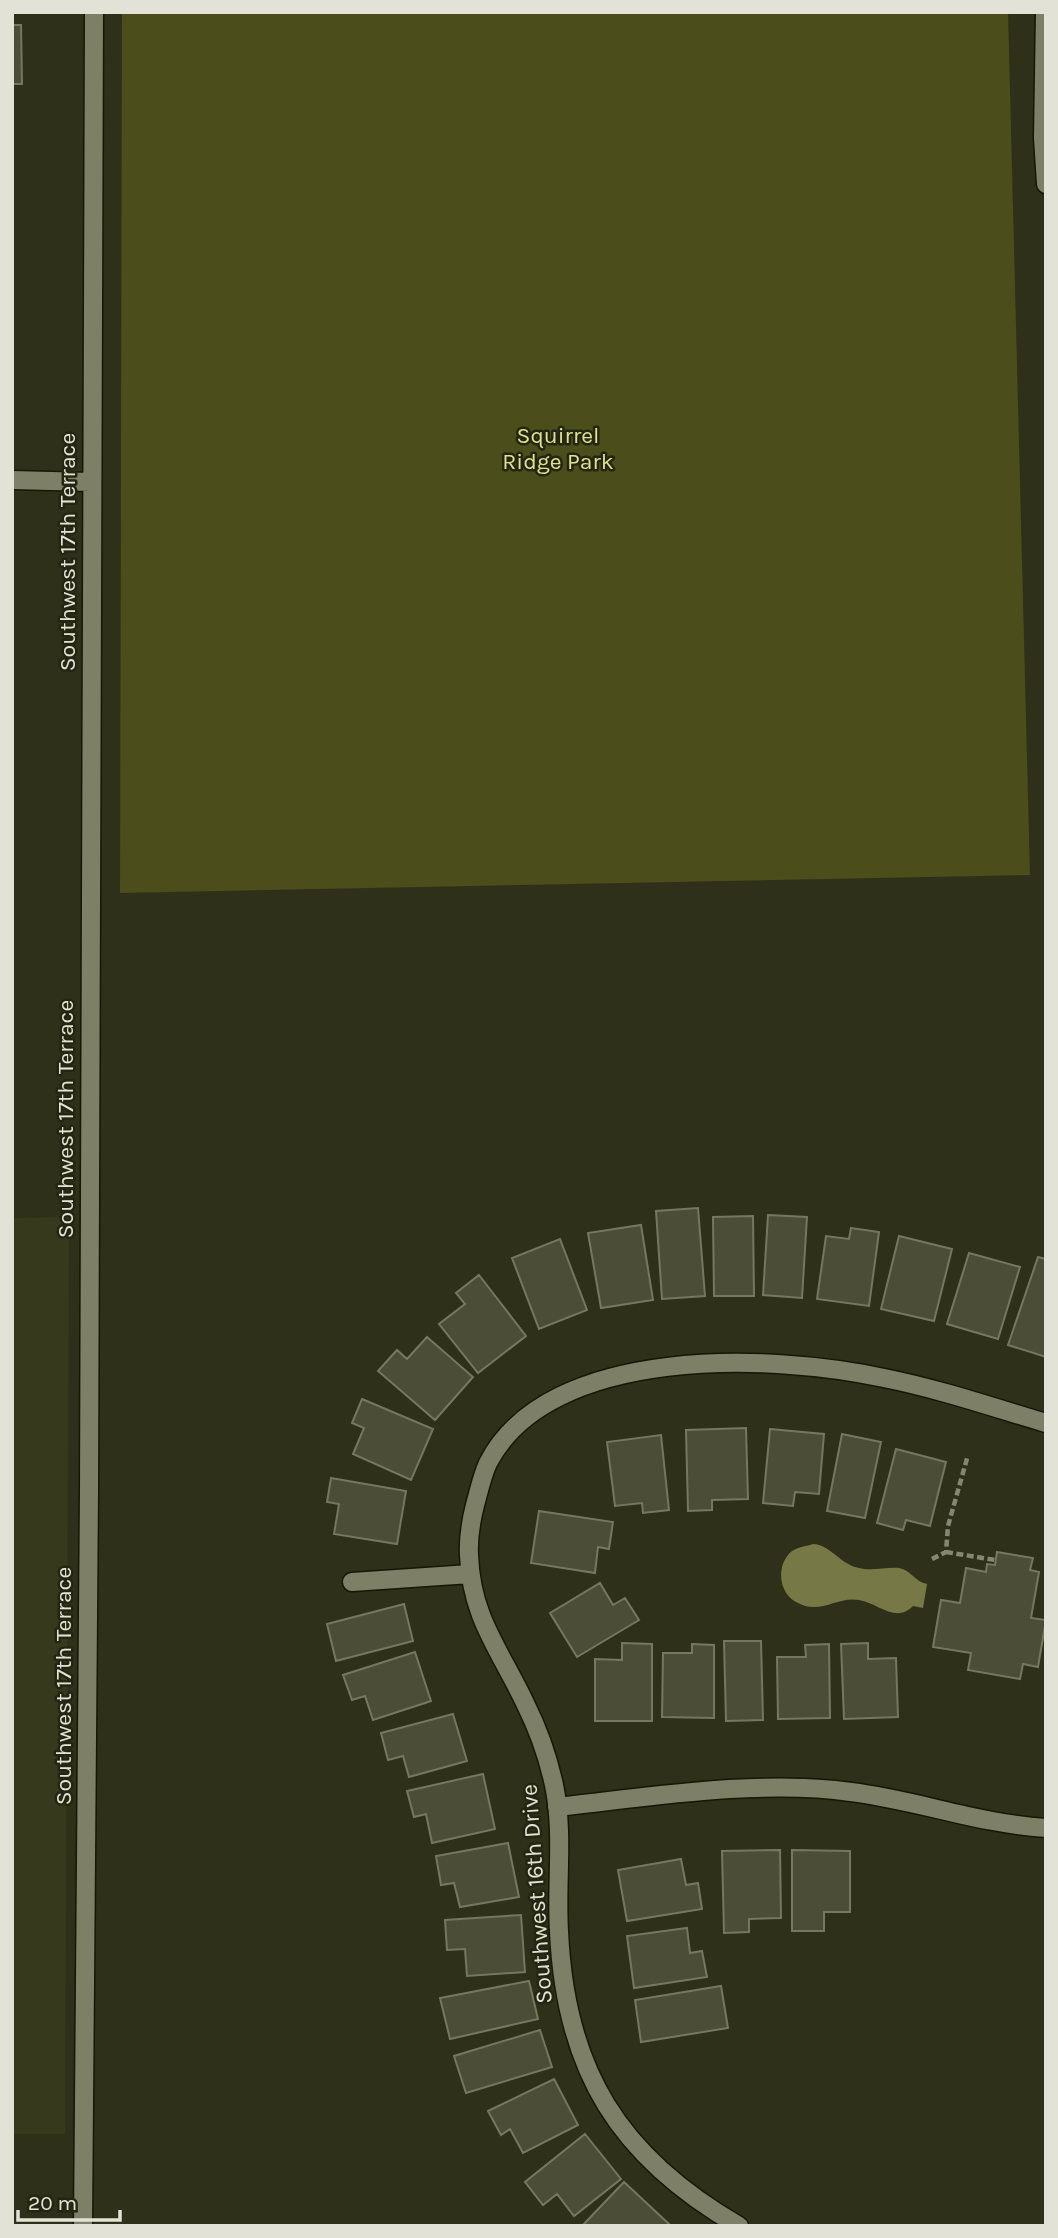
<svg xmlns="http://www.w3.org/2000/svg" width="1058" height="2238" viewBox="0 0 1058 2238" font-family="Karla,sans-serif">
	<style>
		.built { fill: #37391d }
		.green { fill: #4b4d1b }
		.water { fill: #767945 }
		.building { fill: #4b4d37; stroke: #75775f; stroke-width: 2 }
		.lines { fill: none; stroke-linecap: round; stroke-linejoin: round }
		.minor-casing { stroke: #171804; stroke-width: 21 }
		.path { stroke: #858775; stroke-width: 4.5; stroke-dasharray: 7 3.5; stroke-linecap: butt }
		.minor { stroke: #7d7f67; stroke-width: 18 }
		.labels { text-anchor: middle; stroke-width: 5; stroke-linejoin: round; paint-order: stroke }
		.park-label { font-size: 23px; fill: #dce290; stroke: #252611 }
		.street-label { font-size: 23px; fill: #e2e3d6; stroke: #252611 }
	</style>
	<rect width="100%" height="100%" fill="#2e301a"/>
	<path class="built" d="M69,1217L65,2134H12V1218Z"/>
	<path class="green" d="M122,12H1008L1030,875L120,893Z"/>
	<path class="water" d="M813,1544C830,1545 839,1562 855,1567C870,1572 884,1567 899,1568C911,1570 915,1582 927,1584L923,1608L913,1606C896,1624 878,1603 859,1600C836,1596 820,1616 796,1602C778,1592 776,1564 792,1551C798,1547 807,1546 813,1544Z"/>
	<path class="building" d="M12,25H21L22,84H12Z
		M698,1208L705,1296L662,1299L656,1211Z
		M768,1215L807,1217L802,1298L763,1295Z
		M753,1216L754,1296H714L713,1217Z
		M641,1225L653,1300L601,1308L588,1233Z
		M851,1228L879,1232L869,1306L817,1299L826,1236L849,1239Z
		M899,1236L952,1249L934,1321L881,1309Z
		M560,1239L587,1310L539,1329L512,1258Z
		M969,1253L1020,1267L998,1339L947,1324Z
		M1038,1257L1046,1259V1357L1008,1345Z
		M479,1275L526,1336L478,1373L439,1324L465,1304L456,1293Z
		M427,1337L473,1377L435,1420L378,1371L397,1350L407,1359Z
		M362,1399L433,1429L411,1480L353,1454L364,1428L352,1423Z
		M746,1428L748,1499L712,1500V1510L688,1511L686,1430Z
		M770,1429L824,1434L819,1494L795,1492L793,1506L763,1503Z
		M842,1434L881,1442L865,1518L827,1511Z
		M661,1435L669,1510L643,1513L642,1503L615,1506L607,1442Z
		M896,1449L946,1462L930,1526L906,1520L903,1530L877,1523Z
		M331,1478L406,1491L397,1544L334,1534L339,1504L327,1502Z
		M539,1511L613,1522L609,1549L598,1547L595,1573L531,1563Z
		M997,1552L1033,1558L1030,1570L1039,1572L1031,1618L1046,1620L1038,1667L1023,1664L1020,1679L968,1670L971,1653L933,1647L941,1600L960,1603L966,1568L986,1572L987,1564L995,1565Z
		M600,1583L613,1605L625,1598L639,1620L577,1657L550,1613Z
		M404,1604L413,1641L336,1661L327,1624Z
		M724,1641H761L763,1720L726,1721Z
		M622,1643L652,1644V1721H595V1659L622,1660Z
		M868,1643V1659L896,1658L898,1717L844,1719L841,1644Z
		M692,1644L714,1645V1718L662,1717L663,1653H692Z
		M829,1644L830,1718L778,1719L777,1657H806L805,1645Z
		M415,1652L431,1701L373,1720L365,1696L352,1700L343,1675Z
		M453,1714L467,1761L409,1777L403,1756L388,1760L381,1733Z
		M483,1774L495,1829L432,1843L426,1814L414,1817L407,1791Z
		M508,1843L519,1897L460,1907L454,1883L441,1885L436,1856Z
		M780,1850L781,1918L749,1919V1932L724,1933L722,1851Z
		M792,1850L850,1851V1912H824V1931H792Z
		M681,1859L686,1885L698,1883L702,1909L627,1921L618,1870Z
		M521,1915L525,1972L467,1976L465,1949L447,1950L445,1920Z
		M687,1928L690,1953L702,1951L707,1977L634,1988L627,1936Z
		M529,1981L538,2019L450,2039L440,1998Z
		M721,1986L728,2028L641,2042L635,2000Z
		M540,2030L552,2067L466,2093L454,2056Z
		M554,2079L578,2125L523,2153L510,2129L501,2135L488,2111Z
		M585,2134L621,2179L574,2216L557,2194L543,2205L525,2182Z
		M624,2182L669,2224L667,2226H582Z"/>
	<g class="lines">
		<g class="minor-casing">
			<path id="minor" d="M1045,12L1043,138L1046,184
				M12,480L91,482
				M352,1582L470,1574
				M557,1807C649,1797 760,1779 851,1792C916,1800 980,1824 1046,1828
				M83,2226L89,1492L94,12
				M739,2226C619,2157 565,2070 559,1931C556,1883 564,1833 554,1785C548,1757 538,1729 525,1703C500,1650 471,1617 469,1555C468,1538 471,1521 475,1505C479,1491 482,1476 488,1463C549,1344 774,1354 884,1378C939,1389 992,1407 1046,1423"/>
		</g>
		<path class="path" d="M946,1552L995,1560
			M932,1559L946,1552L948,1526L968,1455"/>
		<use href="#minor" class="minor"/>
	</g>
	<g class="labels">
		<g class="park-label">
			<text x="558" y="443">Squirrel<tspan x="558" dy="26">Ridge Park</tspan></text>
		</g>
		<g class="street-label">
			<text transform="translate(67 552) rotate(-90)" y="8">Southwest 17th Terrace</text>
			<text transform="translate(65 1119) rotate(-90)" y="8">Southwest 17th Terrace</text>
			<text transform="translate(63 1686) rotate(-90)" y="8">Southwest 17th Terrace</text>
			<text transform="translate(536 1894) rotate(-94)" y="8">Southwest 16th Drive</text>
		</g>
	</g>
	<rect width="1058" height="2238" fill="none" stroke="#e2e3d6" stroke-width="28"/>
	<path d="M18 2210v10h102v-10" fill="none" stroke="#e2e3d6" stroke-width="3.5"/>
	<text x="28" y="2210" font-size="21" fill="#e2e3d6" stroke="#252611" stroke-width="5" paint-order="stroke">20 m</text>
</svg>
